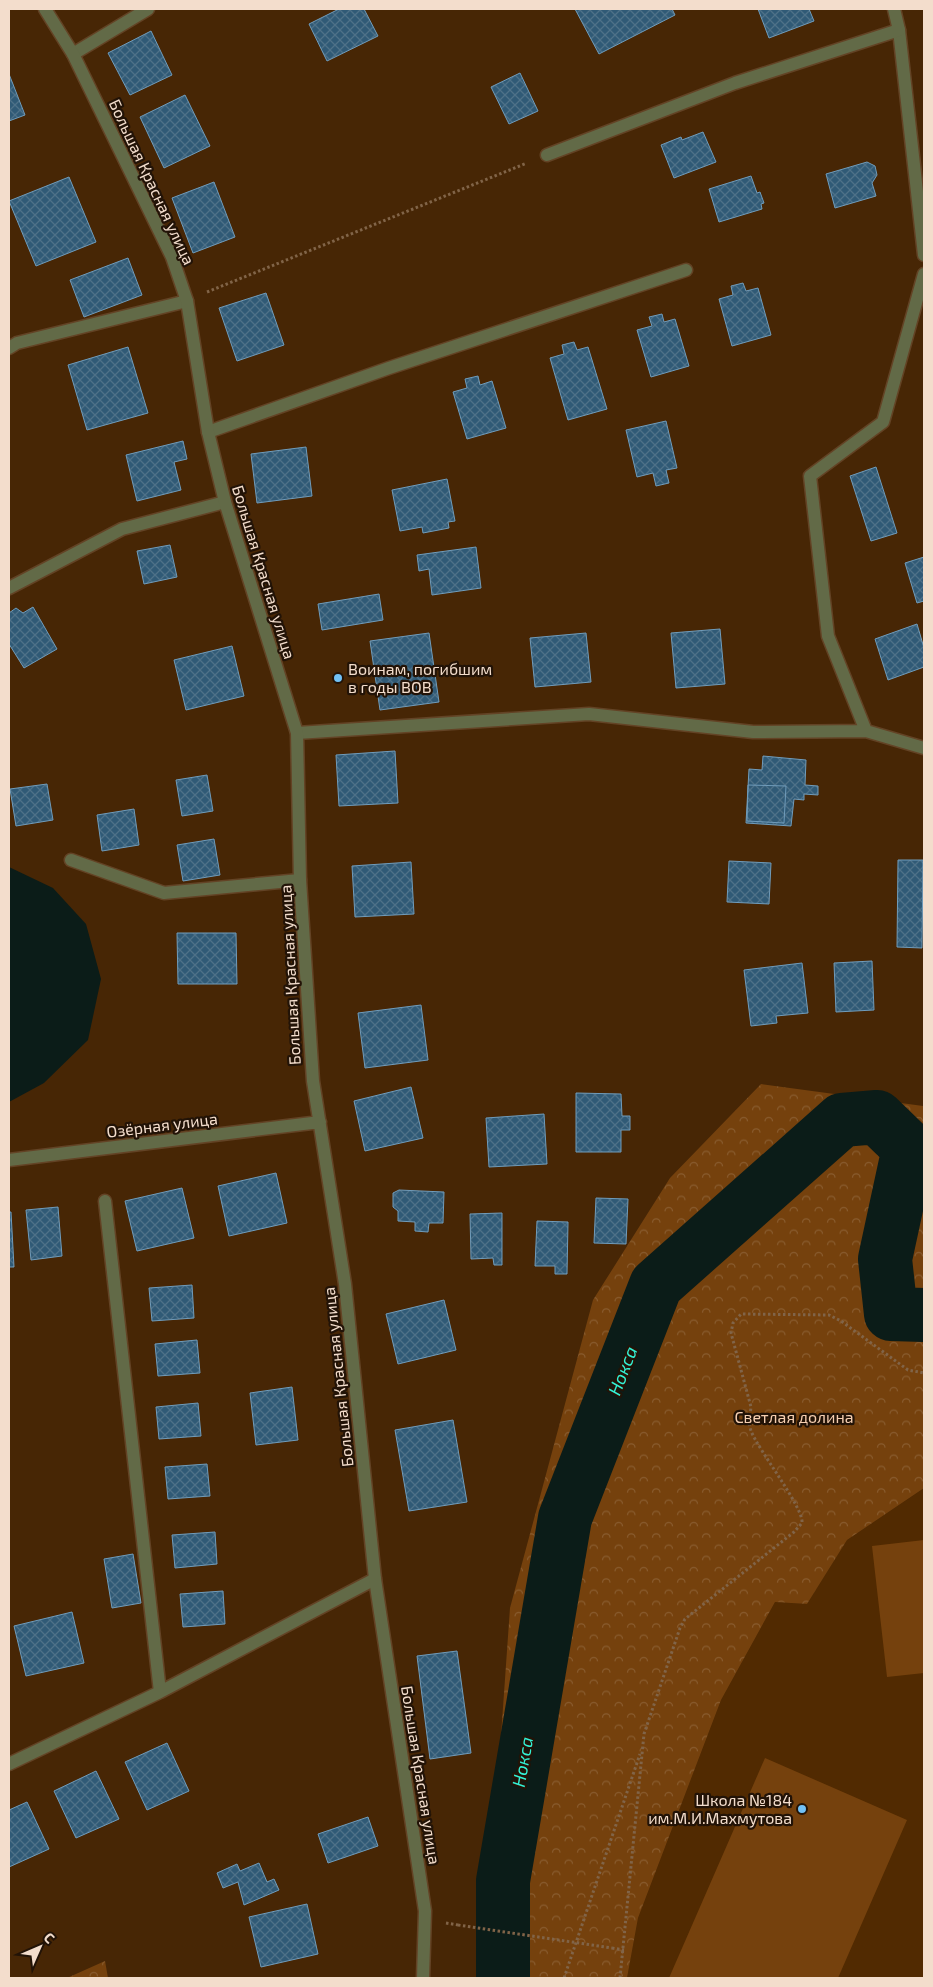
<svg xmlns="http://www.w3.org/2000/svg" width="933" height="1987" viewBox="0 0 933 1987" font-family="'Exo 2',sans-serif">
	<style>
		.built { fill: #512a01 }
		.forest { fill: url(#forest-crowns) }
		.garden { fill: #75410d }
		.water { fill: #0b1c18 }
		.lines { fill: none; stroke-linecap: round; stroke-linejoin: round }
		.river { stroke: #0b1c18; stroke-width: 54 }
		.building { fill: url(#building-cross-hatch); stroke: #709cbb }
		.lane-casing { stroke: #634325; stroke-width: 15 }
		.street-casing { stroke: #634325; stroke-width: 15 }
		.path { stroke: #816448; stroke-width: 3; stroke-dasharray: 2.5 2.5; stroke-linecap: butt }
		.lane { stroke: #626a47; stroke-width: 12 }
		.street { stroke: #626a47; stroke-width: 12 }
		.path-bridge { stroke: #816448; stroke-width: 3; stroke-dasharray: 2.5 2.5; stroke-linecap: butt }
		.poi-dot { fill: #72c1f5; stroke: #221307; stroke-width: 2 }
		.labels { text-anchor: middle; stroke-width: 4.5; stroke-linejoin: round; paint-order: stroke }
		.street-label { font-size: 16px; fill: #f3ddcc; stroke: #221307 }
		.poi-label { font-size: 16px; fill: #f3ddcc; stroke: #221307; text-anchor: start }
		.park-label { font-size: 16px; fill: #f6cfb1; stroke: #221307 }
		.water-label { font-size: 18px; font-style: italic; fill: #33f1d5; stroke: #221307 }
	</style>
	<defs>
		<pattern id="forest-crowns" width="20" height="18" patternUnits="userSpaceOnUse" patternTransform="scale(1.25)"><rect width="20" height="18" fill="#75410d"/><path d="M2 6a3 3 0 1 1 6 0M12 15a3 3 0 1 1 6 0" fill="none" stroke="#895c2f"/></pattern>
		<pattern id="building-cross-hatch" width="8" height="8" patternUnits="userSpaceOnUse" patternTransform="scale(1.25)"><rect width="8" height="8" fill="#305a76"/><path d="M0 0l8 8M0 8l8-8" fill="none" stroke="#4e7188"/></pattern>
	</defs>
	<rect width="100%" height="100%" fill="#472605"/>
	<path class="built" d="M924,1488V1978H627L638,1918L721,1700L775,1602L807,1604L847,1540Z"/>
	<path class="forest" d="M761,1084L923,1106L924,1108V1488L847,1540L807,1604L775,1602L721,1700L638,1918L627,1978H484L510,1608L593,1300L670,1178Z
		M105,1961L108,1978H67Z"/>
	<path class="garden" d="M924,1540V1673L887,1677L872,1546Z
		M765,1758L907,1820L838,1978H669Z"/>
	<path class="water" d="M9,867L53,888L86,924L101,979L88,1040L44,1083L9,1102Z"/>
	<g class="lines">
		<path class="river" d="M503,1978V1881L565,1518L656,1285L842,1120L877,1117L909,1148L885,1259L891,1314L924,1315"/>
	</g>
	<path class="building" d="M339,9H364L378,36L327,61L309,24Z
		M575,9H672L675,15L599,54Z
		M758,9H809L814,21L769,38Z
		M151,31L172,75L130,95L108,53Z
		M520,73L538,111L509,124L491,87Z
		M9,74L25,115L9,121Z
		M185,95L210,146L164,168L140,117Z
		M703,132L716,162L674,178L661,145L681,137L682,140Z
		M867,162L875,166L877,175L872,183L876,196L835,208L826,174Z
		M751,176L757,193L760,192L764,203L761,204L762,209L719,222L709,189Z
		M69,177L96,242L36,266L9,201Z
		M214,182L235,237L193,253L172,198Z
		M128,258L142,295L84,317L70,280Z
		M743,283L746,291L758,288L771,335L732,346L719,299L733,295L731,286Z
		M266,293L284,345L237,361L219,308Z
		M662,314L664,322L675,319L689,366L651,377L637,330L652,326L649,317Z
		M574,342L577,350L588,347L607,409L568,420L550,358L564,354L562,345Z
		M128,347L148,413L87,430L68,365Z
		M478,376L480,385L492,381L506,428L467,439L453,392L467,388L465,379Z
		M666,421L677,468L666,470L669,483L656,486L653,473L637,477L626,430Z
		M183,441L187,459L174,462L181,490L137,501L126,455Z
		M306,447L312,496L257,503L251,454Z
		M876,467L897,533L871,541L850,476Z
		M447,479L455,521L448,522L449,528L423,533L422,527L400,531L392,490Z
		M170,545L177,577L144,584L137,551Z
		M476,547L481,588L432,595L429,569L419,571L417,555Z
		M924,557V601L917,603L905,563Z
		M379,594L383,620L322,630L318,604Z
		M33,607L57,649L24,668L9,644V613L16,608L23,613Z
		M917,624L924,648V667L888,680L875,639Z
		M720,629L725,684L676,688L671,633Z
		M429,633L439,702L380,710L370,641Z
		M586,633L591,682L535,687L530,638Z
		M232,646L244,696L186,710L174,660Z
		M395,751L398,803L339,806L336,755Z
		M763,756L806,760L805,785L818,786V795L804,794V800L794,799L791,826L746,823L749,769L762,770Z
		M207,775L213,811L182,816L176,780Z
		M47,784L53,820L16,826L10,789Z
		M748,785L786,786L784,823L747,821Z
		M134,809L139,845L102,851L97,815Z
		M214,839L220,875L183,881L177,845Z
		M898,860H923L922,948L897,947Z
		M729,861L771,863L769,904L727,902Z
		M411,862L414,914L355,917L352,866Z
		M177,933H236L237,984H178Z
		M872,961L874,1010L836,1012L834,963Z
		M802,963L808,1013L776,1016L777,1023L751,1026L744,970Z
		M421,1005L428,1060L365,1068L358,1013Z
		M411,1087L423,1138L365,1151L354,1101Z
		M576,1093L621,1094L622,1116H630V1130H621V1152H576Z
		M544,1114L547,1164L489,1167L486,1118Z
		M276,1173L287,1223L229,1236L218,1186Z
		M182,1188L194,1238L137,1251L125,1201Z
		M399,1190L444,1192L443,1223H429L428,1232L415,1231V1222L398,1221V1211L393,1207V1193Z
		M596,1198L628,1199L626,1244L594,1243Z
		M58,1207L62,1256L31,1260L26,1210Z
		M9,1212H11L14,1267H9Z
		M502,1213V1265H494L493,1258L471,1259L470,1214Z
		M537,1221L568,1222L567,1274H555V1266H535Z
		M192,1285L194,1318L152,1321L149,1288Z
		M444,1300L456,1350L398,1364L386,1314Z
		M197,1340L200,1373L158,1376L155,1344Z
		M292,1387L298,1440L256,1445L250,1393Z
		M198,1403L201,1436L159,1439L156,1407Z
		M453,1420L467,1502L409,1511L395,1430Z
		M207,1464L210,1496L168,1499L165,1467Z
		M215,1532L217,1564L175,1568L172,1535Z
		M133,1554L141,1603L112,1608L104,1559Z
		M223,1591L225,1624L183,1627L180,1594Z
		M72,1612L84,1663L26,1676L14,1626Z
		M457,1651L471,1753L430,1759L417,1656Z
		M167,1743L189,1791L147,1810L125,1762Z
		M96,1771L119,1819L76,1838L54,1791Z
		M27,1802L49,1849L9,1867V1810Z
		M368,1817L378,1846L328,1863L318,1834Z
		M259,1863L267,1882L274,1879L279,1890L244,1905L238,1882L223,1888L217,1873L237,1864L240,1871Z
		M307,1904L318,1954L261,1967L249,1917Z"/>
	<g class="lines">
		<g class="lane-casing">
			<path id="lane" d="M899,30L924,255
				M73,54L148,9
				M9,348L17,343L187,301
				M208,432L389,368L686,270
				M9,588L122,529L225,502
				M866,731L828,636L810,476L883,422L924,274
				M297,733L589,714L753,732L866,731L924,748
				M71,860L164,893L300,880
				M105,1201L160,1692
				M9,1764L160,1692L375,1579"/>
		</g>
		<g class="street-casing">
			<path id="street" d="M45,9L73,54L172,257L187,301L208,432L225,502L297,733L300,880L313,1081L345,1284L375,1579L425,1911L423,1978
				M547,155L735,83L899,30L894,9
				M9,1160L320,1122"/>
		</g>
		<path class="path" d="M207,292L527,163
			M446,1923L458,1925
			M612,1948L624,1950
			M564,1978L640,1754
			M620,1978L644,1734L680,1628L685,1619L794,1532L802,1523C804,1508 759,1451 751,1431L749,1424L751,1407L731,1333L733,1323L741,1314L829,1315L841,1321L908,1370L924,1373"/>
		<use href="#lane" class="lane"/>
		<use href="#street" class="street"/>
		<path class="path-bridge" d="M458,1925L612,1948"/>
	</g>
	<g class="poi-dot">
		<circle cx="338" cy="678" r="5"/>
		<circle cx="802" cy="1809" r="5"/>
	</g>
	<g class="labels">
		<g class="street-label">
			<text transform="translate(152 182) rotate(65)" y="6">Большая Красная улица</text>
			<text transform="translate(264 572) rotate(73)" y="6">Большая Красная улица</text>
			<text transform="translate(290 975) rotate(-93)" y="6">Большая Красная улица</text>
			<text transform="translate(162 1125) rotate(-7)" y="6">Озёрная улица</text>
			<text transform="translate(338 1377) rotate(-96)" y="6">Большая Красная улица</text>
			<text transform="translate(421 1775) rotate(81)" y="6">Большая Красная улица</text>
		</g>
		<g class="poi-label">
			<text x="348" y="675">Воинам, погибшим<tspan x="348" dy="18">в годы ВОВ</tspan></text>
			<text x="792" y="1806" text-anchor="end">Школа №184<tspan x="792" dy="18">им.М.И.Махмутова</tspan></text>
		</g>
		<g class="park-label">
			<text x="794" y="1423">Светлая долина</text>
		</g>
		<g class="water-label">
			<text transform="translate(623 1371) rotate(-69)" y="6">Нокса</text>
			<text transform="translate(523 1762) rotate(-80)" y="6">Нокса</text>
		</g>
	</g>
	<rect width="933" height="1987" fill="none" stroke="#f3ddcc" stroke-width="20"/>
	<g transform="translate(40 1947) rotate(45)" stroke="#221307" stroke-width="4" paint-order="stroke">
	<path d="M0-4L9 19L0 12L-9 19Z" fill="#f3ddcc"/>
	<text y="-8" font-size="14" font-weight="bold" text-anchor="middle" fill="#f3ddcc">С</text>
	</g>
</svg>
